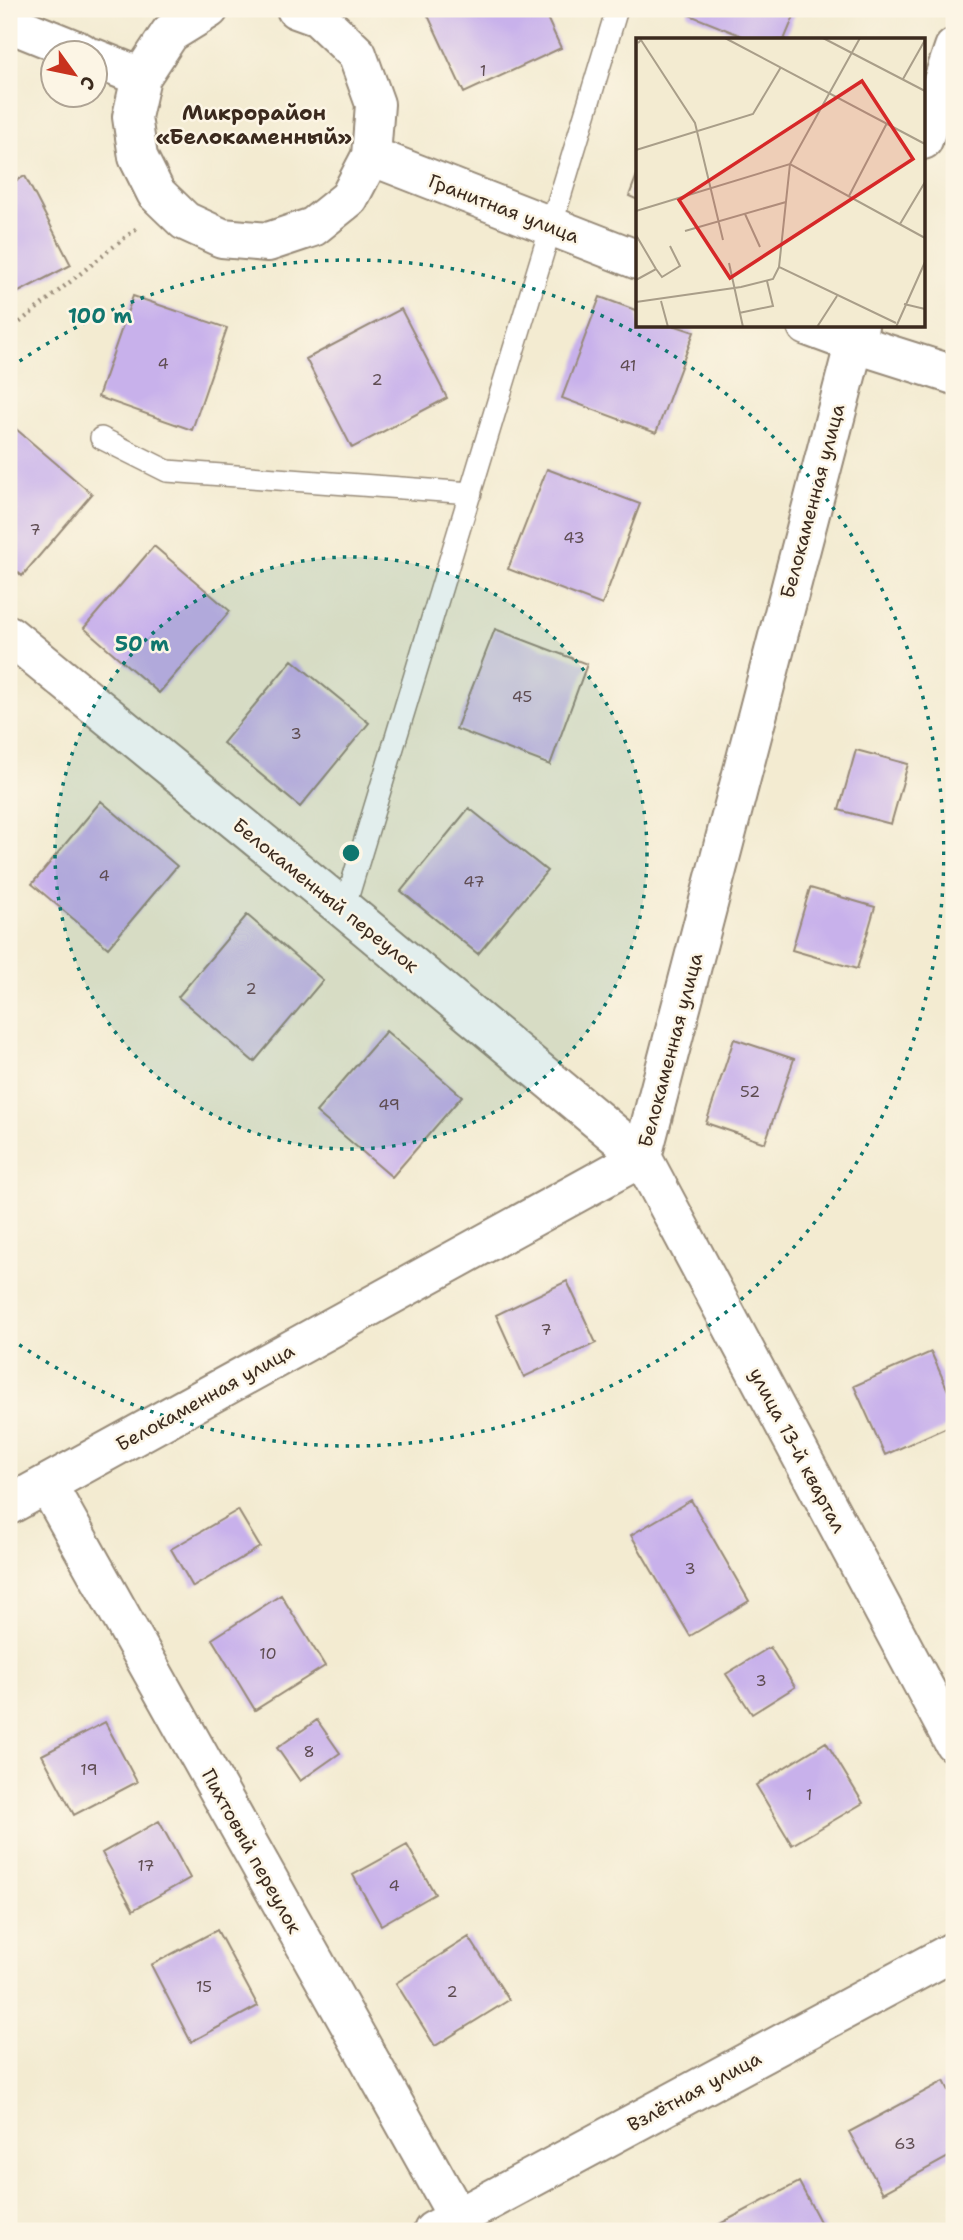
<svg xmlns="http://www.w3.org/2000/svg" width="963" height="2240" viewBox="0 0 963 2240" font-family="'Shantell Sans',sans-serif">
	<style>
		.building { fill: #c8b1eb }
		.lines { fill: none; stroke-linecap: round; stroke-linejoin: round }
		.lane-casing { stroke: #978a78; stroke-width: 24 }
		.street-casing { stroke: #978a78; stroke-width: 42 }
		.secondary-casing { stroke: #978a78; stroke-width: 42 }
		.path { stroke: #978a78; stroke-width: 4.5; stroke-dasharray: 2 5; stroke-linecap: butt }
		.lane { stroke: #fff; stroke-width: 21 }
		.street { stroke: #fff; stroke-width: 38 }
		.secondary { stroke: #fff; stroke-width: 38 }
		.ring { fill: none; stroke: #0f766e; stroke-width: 3.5; stroke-dasharray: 3.5 7 }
		.labels { text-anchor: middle; stroke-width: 5; stroke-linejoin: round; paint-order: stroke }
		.number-label { font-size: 16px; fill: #5e4c51 }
		.street-label { font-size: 19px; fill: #3b2a1e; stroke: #fcf5e5 }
		.neighbourhood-label { font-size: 21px; font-weight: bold; fill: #3b2a1e; stroke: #fcf5e5 }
		.inset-road { fill: none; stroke: #a99e89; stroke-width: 2 }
		.view { fill: #d62828; fill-opacity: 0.15; stroke: #d62828; stroke-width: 3.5 }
		.inset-edge { fill: none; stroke: #3b2a1e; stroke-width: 3.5 }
		.centre { fill: #0f766e; stroke: #fcf5e5; stroke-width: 3.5 }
		.ring-label { font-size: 21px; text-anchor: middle; font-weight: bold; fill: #0f766e; stroke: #fcf5e5; stroke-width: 5; stroke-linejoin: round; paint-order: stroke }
	</style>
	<rect width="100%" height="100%" fill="#fcf5e5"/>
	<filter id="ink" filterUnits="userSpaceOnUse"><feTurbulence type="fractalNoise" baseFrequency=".0143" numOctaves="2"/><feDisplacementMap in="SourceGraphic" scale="14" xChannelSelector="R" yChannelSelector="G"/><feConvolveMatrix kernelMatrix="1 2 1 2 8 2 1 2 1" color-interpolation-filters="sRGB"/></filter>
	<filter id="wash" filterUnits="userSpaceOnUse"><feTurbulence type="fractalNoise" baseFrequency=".00686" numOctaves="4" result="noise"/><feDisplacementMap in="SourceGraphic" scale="28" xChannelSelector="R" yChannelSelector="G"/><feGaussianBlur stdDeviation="1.57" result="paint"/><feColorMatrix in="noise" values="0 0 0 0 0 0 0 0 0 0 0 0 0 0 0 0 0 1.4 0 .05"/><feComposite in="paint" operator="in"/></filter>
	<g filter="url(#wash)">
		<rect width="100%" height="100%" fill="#f3ebd1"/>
		<g id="blocks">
			<path class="building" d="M425,9H543L561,48L464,93Z
				M689,9H797L784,40H752L687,14Z
				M637,175H638V200L629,196Z
				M25,176L71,265L9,297V184Z
				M133,296L227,328L192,430L98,397Z
				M600,297L638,311V326H676L694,332L656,433L562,398Z
				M401,309L447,398L352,448L306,359Z
				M16,429L92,494L22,576L9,564V437Z
				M547,469L640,504L602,605L508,569Z
				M154,546L230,611L159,693L84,628Z
				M495,629L587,664L550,765L456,729Z
				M292,660L369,723L300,807L223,743Z
				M856,750L908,764L891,824L839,810Z
				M101,801L177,866L108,948L32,884Z
				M469,808L547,871L478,954L401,891Z
				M810,888L875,907L857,969L792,950Z
				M247,915L323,980L254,1062L178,997Z
				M386,1031L462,1096L392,1177L316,1112Z
				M734,1039L794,1059L765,1143L706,1123Z
				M567,1281L596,1343L524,1377L496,1315Z
				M931,1352L954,1404V1424L885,1455L854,1386Z
				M691,1500L749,1601L690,1636L631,1535Z
				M238,1510L260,1547L193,1587L171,1549Z
				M281,1595L325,1666L255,1710L212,1639Z
				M770,1647L795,1687L752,1714L726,1674Z
				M317,1720L340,1753L300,1781L277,1748Z
				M105,1722L137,1782L74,1815L42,1755Z
				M826,1742L863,1803L792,1845L756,1785Z
				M159,1821L190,1878L133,1910L102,1853Z
				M407,1845L435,1894L381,1925L353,1875Z
				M217,1930L258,2006L191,2042L151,1965Z
				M469,1937L509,2000L435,2046L396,1983Z
				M944,2081L954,2100V2154L883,2193L849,2132Z
				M799,2182L825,2231H719L716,2226Z"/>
		</g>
	</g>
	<g filter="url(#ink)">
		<use href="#blocks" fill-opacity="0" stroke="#978a78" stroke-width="2"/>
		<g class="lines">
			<g class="lane-casing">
				<path id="lane" d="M101,438L167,471L471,493
					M344,909L617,9"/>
			</g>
			<g class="street-casing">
				<path id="street" d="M209,9L170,33L141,77L132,117L138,157L156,193L185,221L222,238L268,242L313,227L349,198L371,156L375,104L357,54L318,17L296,9
					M9,23L81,52
					M94,58L141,77
					M371,156L638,260
					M807,326L853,343L954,375
					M9,635L344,909L642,1157L9,1505
					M47,1484L458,2218
					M433,2231L954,1951"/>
			</g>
			<g class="secondary-casing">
				<path id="secondary" d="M923,140L954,48
					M859,326L642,1157L954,1743"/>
			</g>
			<path class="path" d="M9,331L137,228"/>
			<use href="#lane" class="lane"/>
			<use href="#street" class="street"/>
			<use href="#secondary" class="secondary"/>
		</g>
	</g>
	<circle cx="351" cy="853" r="296" fill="#0f766e" fill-opacity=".12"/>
	<g class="ring">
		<circle cx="351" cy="853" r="296"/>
		<path d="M11 367A593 593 0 1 1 11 1339"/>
	</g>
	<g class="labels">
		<g class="number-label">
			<text x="483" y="76">1</text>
			<text x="163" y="369">4</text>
			<text x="628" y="371">41</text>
			<text x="377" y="385">2</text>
			<text x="35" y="535">7</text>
			<text x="574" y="543">43</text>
			<text x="522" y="702">45</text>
			<text x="296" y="739">3</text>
			<text x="104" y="881">4</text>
			<text x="474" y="887">47</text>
			<text x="251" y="994">2</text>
			<text x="750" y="1097">52</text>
			<text x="389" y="1110">49</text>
			<text x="546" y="1335">7</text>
			<text x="690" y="1574">3</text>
			<text x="268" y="1659">10</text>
			<text x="761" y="1686">3</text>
			<text x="309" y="1757">8</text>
			<text x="89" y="1775">19</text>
			<text x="809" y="1800">1</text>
			<text x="146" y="1871">17</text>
			<text x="394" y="1891">4</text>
			<text x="204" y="1992">15</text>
			<text x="452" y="1997">2</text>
			<text x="905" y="2149">63</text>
		</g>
		<g class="street-label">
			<text transform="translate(504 208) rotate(21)" y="7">Гранитная улица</text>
			<text transform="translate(812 501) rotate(-75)" y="7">Белокаменная улица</text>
			<text transform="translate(326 895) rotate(39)" y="7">Белокаменный переулок</text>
			<text transform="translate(670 1050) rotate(-75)" y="7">Белокаменная улица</text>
			<text transform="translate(205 1397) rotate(-29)" y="7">Белокаменная улица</text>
			<text transform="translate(798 1450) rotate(62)" y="7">улица 13-й квартал</text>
			<text transform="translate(252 1851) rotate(61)" y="7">Пихтовый переулок</text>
			<text transform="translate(694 2091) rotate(-28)" y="7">Взлётная улица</text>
		</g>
		<g class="neighbourhood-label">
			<text x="254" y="120">Микрорайон<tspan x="254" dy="24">«Белокаменный»</tspan></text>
		</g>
	</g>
	<g transform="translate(636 38)">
		<rect width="289" height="289" fill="#f3ebd1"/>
		<path class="inset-road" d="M89,0L289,106M187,0L289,53M224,0L154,126L143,229L260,285M2,5L5,2L59,85L87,202M267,41L289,2M0,112L117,76L145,29M213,158L251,85M0,173L154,126L289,200M109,176L124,209M264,186L289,144M49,193L150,164M0,197L20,231M93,225L107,289M0,242L20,231L26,239L44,228L34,208M25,263L32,289M0,264L105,249L137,241L143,229M268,266L289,271M103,275L137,268L131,243M181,289L201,258M260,289L289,224"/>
		<path class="view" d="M226,43L277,121L94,240L43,162Z"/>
		<rect width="289" height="289" class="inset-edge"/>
	</g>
	<circle cx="351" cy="853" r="10" class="centre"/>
	<g class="ring-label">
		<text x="100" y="323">100 m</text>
		<text x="142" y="651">50 m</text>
	</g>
	<rect width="963" height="2240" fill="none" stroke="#fcf5e5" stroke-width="35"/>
	<g transform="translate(74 74) rotate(123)"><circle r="33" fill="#fcf5e5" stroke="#afa495" stroke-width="2"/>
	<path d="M0-5L12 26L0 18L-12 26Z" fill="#c8321e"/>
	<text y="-10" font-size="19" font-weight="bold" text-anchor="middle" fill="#3b2a1e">С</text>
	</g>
</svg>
